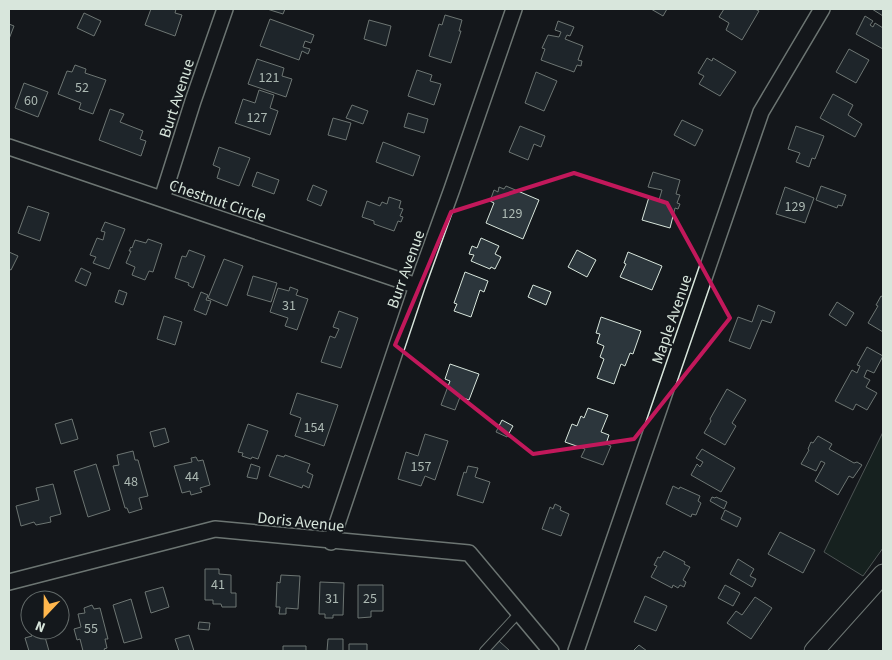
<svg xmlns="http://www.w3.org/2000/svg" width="892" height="660" viewBox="0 0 892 660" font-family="'Source Sans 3',sans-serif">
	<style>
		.green { fill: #1a2d24; stroke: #939e99 }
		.building { fill: #2c363c; stroke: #d8e6dc }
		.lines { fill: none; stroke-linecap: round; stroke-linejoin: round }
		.service-casing { stroke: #d8e6dc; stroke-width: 10 }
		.minor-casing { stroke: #d8e6dc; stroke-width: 18 }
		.tertiary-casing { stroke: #d8e6dc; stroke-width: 21 }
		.service { stroke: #14181c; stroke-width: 8 }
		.minor { stroke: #14181c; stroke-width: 15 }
		.tertiary { stroke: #14181c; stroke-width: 19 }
		.marked { fill: none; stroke: #c2185b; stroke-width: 4; stroke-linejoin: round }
		.labels { text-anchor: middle; stroke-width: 4; stroke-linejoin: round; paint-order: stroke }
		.number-label { font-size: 14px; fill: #adbab4 }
		.street-label { font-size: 16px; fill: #d8e6dc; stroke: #14181c }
	</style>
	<rect width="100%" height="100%" fill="#14181c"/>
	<path class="green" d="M883,432V548L863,576L824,552Z"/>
	<path class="building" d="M151,9H176L175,13L182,15L175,36L145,25Z
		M267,9H285L283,14Z
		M651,9H667L663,16Z
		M724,9H755L759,11L742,40L726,30L729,23L719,17Z
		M872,9H883V16Z
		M84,13L101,21L94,36L77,28Z
		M445,15L462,20L459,31H461L451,63L429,56L439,24L442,25Z
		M865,16L873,21L870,25L873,27L875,23L883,28V49L856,34Z
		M270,19L314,35L311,43L305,41L303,47L310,49L308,54L302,51L299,60L260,46Z
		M369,20L391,26L386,46L364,39Z
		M558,21L574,27L570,36L567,35L565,39L583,46L578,60L582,61L581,66L577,65L574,72L541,60L545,49L542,48L548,35L559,37L561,32L555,30Z
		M9,24L14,26L9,39Z
		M849,49L869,60L856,83L836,72Z
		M707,58L712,61L713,58L736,72L720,96L699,84L704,76L698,73Z
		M257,59L284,68L282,76L292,79L286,97L248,84Z
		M75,65L86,69L85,73L106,80L93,114L79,109L81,103L58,94L67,71L72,72Z
		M417,70L432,75L430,81L441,84L434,105L408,96Z
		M536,72L557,81L544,111L525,103Z
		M24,83L48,92L38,117L15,108Z
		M259,90L274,95L270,108L278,111L270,135L235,123L243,99L255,103Z
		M833,94L853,105L848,115L862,124L855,137L820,118Z
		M352,105L368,111L363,124L346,118Z
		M110,109L124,114L120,122L143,131L140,139L146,141L141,156L99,140Z
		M408,113L428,119L424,133L404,127Z
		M333,118L351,123L346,140L328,135Z
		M682,120L703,130L695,146L674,135Z
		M520,126L545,136L541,147L534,144L528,160L509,152Z
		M796,126L824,136L815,159L812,158L809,167L796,162L800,153L788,149Z
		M383,142L420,156L413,176L376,162Z
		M219,147L250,158L239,186L217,178L220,168L213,165Z
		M257,172L279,180L274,194L252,186Z
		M653,172L680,180L676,194L680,195L677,203L680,204L678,209L675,208L670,228L642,220L649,197L659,200L662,190L648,187Z
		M313,185L327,191L321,206L307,200Z
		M506,186L539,200L523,239L486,223L494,203L490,201L494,190L498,192L499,187L504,189Z
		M821,186L846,195L842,206L838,205L837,208L816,200Z
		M785,187L814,198L805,223L776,214Z
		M389,197L401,201L399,208L403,209L400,216L403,217L401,222L398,221L394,231L374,224V221L362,217L367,201L380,206L382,202L387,204Z
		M28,206L49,213L40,241L18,233Z
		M105,222L125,229L109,269L93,263L96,257L90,255L97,238L103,240L105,232L101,231Z
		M481,238L499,246L495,254L501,257L495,269L491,267L490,269L471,261L474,255L469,254L472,246L477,248Z
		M148,239L162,244L153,272L149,271L145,280L132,275L135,267L126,263L131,251H129L131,247L132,248L135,240L146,243Z
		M189,250L205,256L193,288L188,285L189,283L175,278L182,256L186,257Z
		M577,250L596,260L587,277L568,267Z
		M9,252L18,256L11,270L9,269Z
		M628,252L662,266L652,290L620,277L626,264L624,263Z
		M224,259L243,266L227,306L208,298Z
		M81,268L91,273L86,286L75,281Z
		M465,272L488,281L484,292L480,290L471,317L454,311L457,304L454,303Z
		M253,276L277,283L271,302L247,295Z
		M533,285L551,292L546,305L528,297Z
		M290,287L298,290L296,295L308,299L297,330L285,326L288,318L270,312L278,288L289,291Z
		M119,290L127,293L123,305L115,302Z
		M201,292L208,295L206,300L211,301L206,315L194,310Z
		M881,296L883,297V332L868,323L878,306L876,305Z
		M837,302L854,313L846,326L829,315Z
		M758,305L775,312L771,323L762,320L750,349L729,341L738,317L752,322Z
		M339,311L358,318L341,368L321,362L330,336L335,338L339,329L333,327Z
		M164,316L182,322L175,345L157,339Z
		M601,317L641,331L633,354L630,353L625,366L621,364L614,384L597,378L604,359L600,357L604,346L597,343L600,334L596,333Z
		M867,347L883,356L874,373L867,370L864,377L870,380L866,387L877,393L867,410L856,404L853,410L835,401L852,370L857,373L860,366L857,365Z
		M450,364L479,374L469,400L460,397L455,410L441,405L450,381L445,379Z
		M727,389L746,400L732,423L736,426L725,445L704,433L711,421L710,419Z
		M297,393L338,405L324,446L295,436L301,418L290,414Z
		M588,408L608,415L601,432L609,435L606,444L611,446L603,465L581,457L585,449L565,442L572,424L577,426L581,416L584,418Z
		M72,419L78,439L61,444L55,424Z
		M502,420L513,426L507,437L496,432Z
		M248,424L268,431L258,459L252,457L251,459L242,456L243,453L238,452Z
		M165,428L169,442L154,447L150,432Z
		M425,434L448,441L435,480L425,476L421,486L398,479L406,452L418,456Z
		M818,436L832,444L829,449L854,463L857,462L862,465L853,478L849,476L838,495L815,481L825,463L821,461L816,471L801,464L809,450L808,449L811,442L813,443Z
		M702,449L735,468L721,492L691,475L697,464L700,467L703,462L696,458Z
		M133,451L135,460H138L148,496L139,498L142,509L129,513L127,508H125L113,466L119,465L117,455Z
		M277,455L284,457L285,455L310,464L307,472L313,475L309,488L303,485L302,488L269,476Z
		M196,457L198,461L203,460L210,485L200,488L202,492L191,495L190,491L182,493L174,466L192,462L191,458Z
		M96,464L110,510L88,517L74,471Z
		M251,464L260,467L257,479L247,477Z
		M468,466L478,468L475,477L490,482L483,503L457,495L464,472L466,473Z
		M53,484L61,514L50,517L51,522L36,525L34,522L21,526L16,506L39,500L36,488Z
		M673,486L679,489L680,487L700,496L698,501L701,503L696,515L692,514L691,517L666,504Z
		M712,497L715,498L716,497L727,502L724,509L710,501Z
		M555,504L561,507L560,510L569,514L561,536L542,529L550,507L553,509Z
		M725,510L741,518L737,527L721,519Z
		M780,532L815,550L803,573L768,554Z
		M664,551L685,562L684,564L690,567L683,580L686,582L684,587L680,585L678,588L673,585L672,588L651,577L657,566L654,565L658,557L660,558Z
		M738,559L754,569L750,576L756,579L752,587L730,574Z
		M205,569H219V574L231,575V593H236V607H222L221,604H213V600H205Z
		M281,575L300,576L298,609L286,608V614H279L280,607H276L277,582L280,583Z
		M320,582L344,583L343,615H333V618H325V614H319Z
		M358,585H383V611H371V617L358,618Z
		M725,585L740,593L733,606L718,598Z
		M163,587L169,607L151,613L145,592Z
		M645,596L667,606L656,631L634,622Z
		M755,597L772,608L751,639L727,623L736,611L742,615Z
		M131,599L142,638L124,643L113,605Z
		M92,605L94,609L100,608L108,639H105L107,648L104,649L105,651H83L80,639L77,640L74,629L81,627L78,614L85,613L84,608Z
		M199,622L210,623L209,630L198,629Z
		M29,628L30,630H43L49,651H29L25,638L32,636Z
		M189,635L194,651H179L175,639Z
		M328,639H343V651H327Z
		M499,641L510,651H489Z
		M349,644H367V651H349Z
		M639,645L647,651H633Z
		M283,646H306V651H283Z"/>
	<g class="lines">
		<g class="service-casing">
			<path id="service" d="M484,651L519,613"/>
		</g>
		<g class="minor-casing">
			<path id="minor" d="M9,147L417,286
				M162,199L193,101L225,9
				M331,542L417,286L452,189L514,9
				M9,582L215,529L469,553L551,651
				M576,651L761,112L822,9"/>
		</g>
		<g class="tertiary-casing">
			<path id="tertiary" d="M814,651L883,574"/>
		</g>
		<use href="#service" class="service"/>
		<use href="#minor" class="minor"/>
		<use href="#tertiary" class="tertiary"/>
	</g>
	<path d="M0 0H892V660H0ZM574,173L667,203L730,318L634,439L533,454L395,345L451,212Z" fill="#14181c" fill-opacity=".55" fill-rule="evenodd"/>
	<path class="marked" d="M574,173L667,203L730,318L634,439L533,454L395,345L451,212Z"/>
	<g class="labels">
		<g class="number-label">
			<text x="269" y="82">121</text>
			<text x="82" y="92">52</text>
			<text x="31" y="105">60</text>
			<text x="257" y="122">127</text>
			<text x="795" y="211">129</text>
			<text x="512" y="218">129</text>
			<text x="289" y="310">31</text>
			<text x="314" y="432">154</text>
			<text x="421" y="471">157</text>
			<text x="192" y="481">44</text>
			<text x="131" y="486">48</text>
			<text x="218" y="589">41</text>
			<text x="332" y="603">31</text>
			<text x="370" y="603">25</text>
			<text x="91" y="633">55</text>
		</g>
		<g class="street-label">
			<text transform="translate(176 98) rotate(-72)" y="6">Burt Avenue</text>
			<text transform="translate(218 200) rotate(19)" y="6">Chestnut Circle</text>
			<text transform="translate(405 269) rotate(-70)" y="6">Burr Avenue</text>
			<text transform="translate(671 319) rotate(-71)" y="6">Maple Avenue</text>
			<text transform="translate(301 521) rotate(6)" y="6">Doris Avenue</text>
		</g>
	</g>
	<rect width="892" height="660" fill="none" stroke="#d8e6dc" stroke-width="20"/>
	<g transform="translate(45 615) rotate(202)"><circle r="24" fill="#14181c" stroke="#626a69"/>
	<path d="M0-4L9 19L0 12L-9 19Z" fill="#ffb74d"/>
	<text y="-8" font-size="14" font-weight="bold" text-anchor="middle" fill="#d8e6dc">N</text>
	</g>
</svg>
